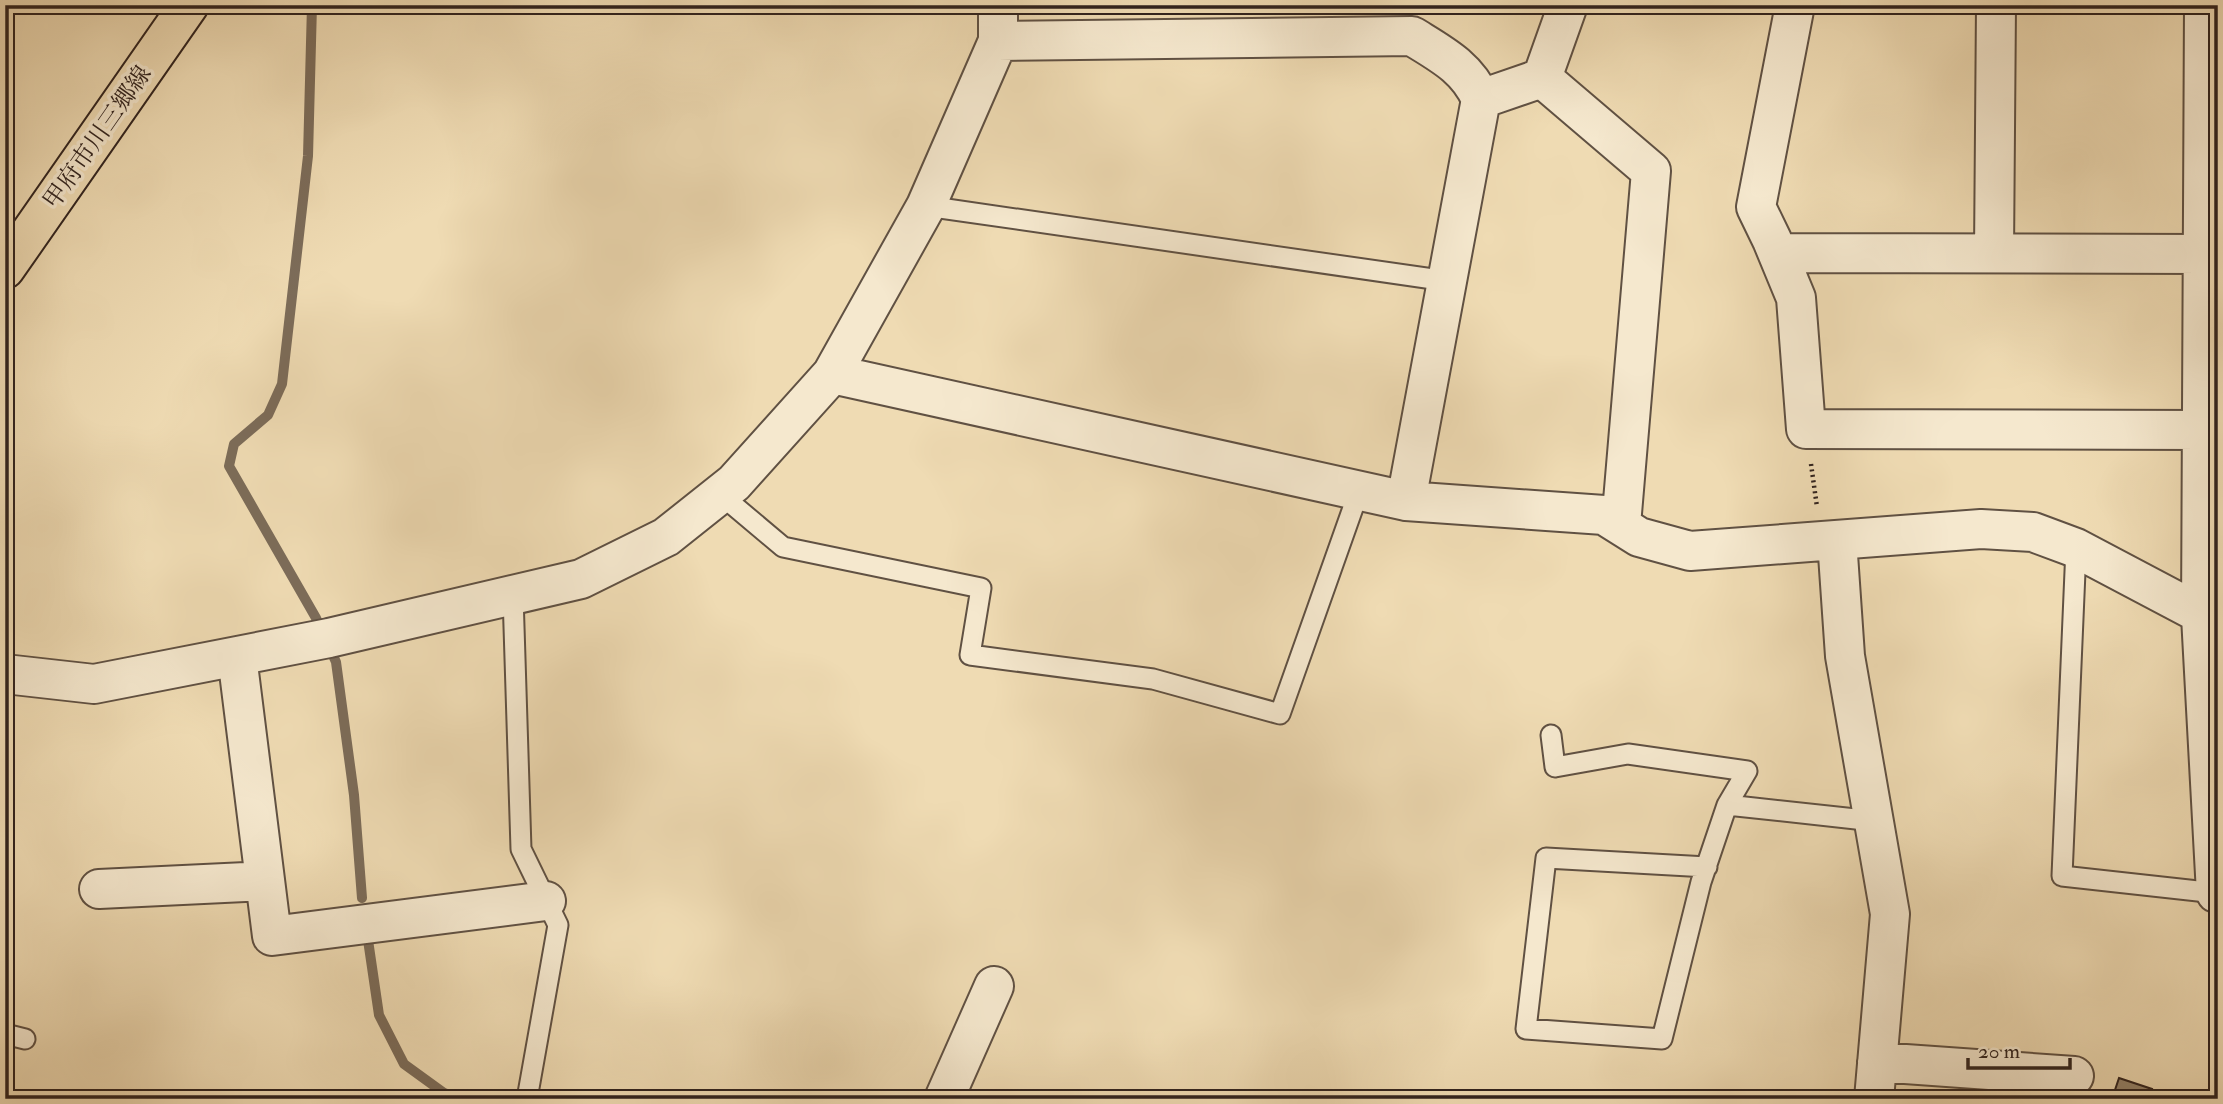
<svg xmlns="http://www.w3.org/2000/svg" width="2223" height="1104" viewBox="0 0 2223 1104" font-family="'IM FELL Double Pica','Noto Serif JP',serif">
	<style>
		.lines { fill: none; stroke-linecap: round; stroke-linejoin: round }
		.stream { stroke: #7c6c59; stroke-width: 10 }
		.building { fill: #94836b; stroke: #31231e; stroke-width: 2 }
		.service-casing { stroke: #605143; stroke-width: 23 }
		.minor-casing { stroke: #605143; stroke-width: 42 }
		.primary-casing { stroke: #31231e; stroke-width: 42 }
		.path { stroke: #31231e; stroke-width: 4.5; stroke-dasharray: 2 3.5; stroke-linecap: butt }
		.service { stroke: #f5e8ce; stroke-width: 19 }
		.minor { stroke: #f5e8ce; stroke-width: 38 }
		.primary { stroke: #efdbb3; stroke-width: 38 }
		.labels { text-anchor: middle; stroke-width: 7; stroke-linejoin: round; paint-order: stroke }
		.street-label { font-size: 24px; fill: #31231e; stroke: #f5e8ce }
	</style>
	<rect width="100%" height="100%" fill="#efdbb3"/>
	<filter id="stains"><feTurbulence type="fractalNoise" baseFrequency=".00286" numOctaves="4"/><feColorMatrix values="0 0 0 0 .2 0 0 0 0 .09 0 0 0 0 .02 0 0 0 .5 -.17"/></filter>
	<radialGradient id="worn" r=".72"><stop offset=".6" stop-color="#630" stop-opacity="0"/><stop offset="1" stop-color="#630" stop-opacity=".3"/></radialGradient>
	<g class="lines">
		<path class="stream" d="M312,5L308,156L282,384L268,415L234,444L229,466L316,618L336,662L354,795L362,898
			M368,940L379,1015L404,1064L444,1093L459,1099"/>
	</g>
	<path class="building" d="M2119,1078L2152,1089L2149,1099H2112Z"/>
	<g class="lines">
		<g class="service-casing">
			<path id="service" d="M926,206L1447,281
				M720,494L783,547L981,588L970,655L1153,679L1280,714L1359,491
				M2076,548L2062,876L2216,893
				M513,595L521,849L558,925L527,1099
				M1551,735L1555,767L1628,754L1747,771L1727,805L1874,821
				M1707,867L1546,858L1526,1029L1662,1039L1701,882L1727,805
				M5,1034L25,1039"/>
		</g>
		<g class="minor-casing">
			<path id="minor" d="M1568,5L1542,78L1651,171L1621,525
				M1795,5L1756,207L1772,240L1796,298L1806,429L2202,430
				M2204,5L2201,616L2216,893
				M998,41L1412,36C1441,54 1467,67 1481,99L1406,501
				M1481,99L1542,78
				M1778,253L2203,254
				M1994,253L1996,5
				M832,374L1406,501L1604,515L1639,537L1690,551L1981,529L2033,532L2076,548L2218,623
				M1837,540L1845,656L1890,914L1874,1099
				M237,656L272,936L546,901
				M5,674L94,684L329,638L581,579L666,537L734,483L832,374L926,206L998,41V5
				M99,889L265,881
				M1877,1062L2074,1076
				M944,1099L994,986"/>
		</g>
		<g class="primary-casing">
			<path id="primary" d="M5,269L189,5"/>
		</g>
		<path class="path" d="M1811,464L1817,507"/>
		<use href="#service" class="service"/>
		<use href="#minor" class="minor"/>
		<use href="#primary" class="primary"/>
	</g>
	<g class="labels">
		<g class="street-label">
			<text transform="translate(97 137) rotate(-55)" y="8">甲府市川三郷線</text>
		</g>
	</g>
	<rect width="2223" height="1104" fill="none" stroke="#efdbb3" stroke-width="28"/>
	<rect x="7" y="7" width="2209" height="1090" fill="none" stroke="#31231e" stroke-width="3.5"/>
	<rect x="14" y="14" width="2195" height="1076" fill="none" stroke="#31231e" stroke-width="2"/>
	<path d="M1968 1058v10h102v-10" fill="none" stroke="#31231e" stroke-width="3.5"/>
	<text x="1978" y="1058" font-size="21" fill="#31231e" stroke="#f5e8ce" stroke-width="5" paint-order="stroke">20 m</text>
	<rect width="100%" height="100%" filter="url(#stains)"/>
	<rect width="100%" height="100%" fill="url(#worn)"/>
</svg>
